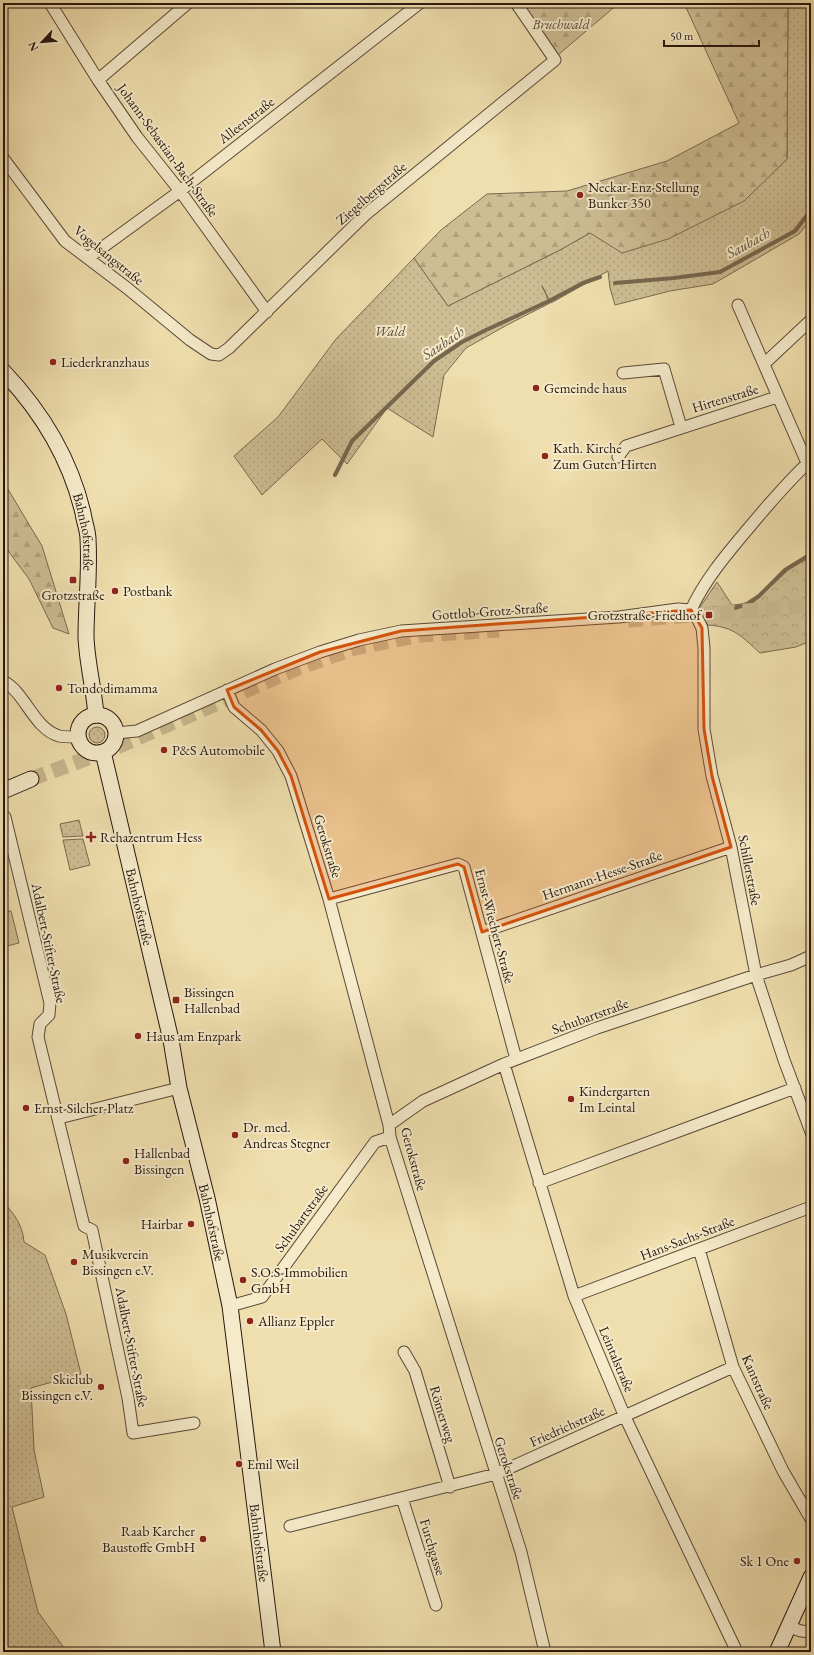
<svg xmlns="http://www.w3.org/2000/svg" width="814" height="1655" viewBox="0 0 814 1655" font-family="'EB Garamond',serif">
	<style>
		.grass { fill: url(#grass-dots); stroke: #7a6a51 }
		.forest { fill: url(#forest-firs); stroke: #7a6a51 }
		.park { fill: url(#park-crowns); stroke: #7a6a51 }
		.pitch { fill: #cebd93; stroke: #7a6a51 }
		.lines { fill: none; stroke-linecap: round; stroke-linejoin: round }
		.stream { stroke: #77664e; stroke-width: 4 }
		.secondary-tunnel { stroke: #c8b78e; stroke-width: 15; stroke-dasharray: 15 8; stroke-linecap: butt }
		.street-casing { stroke: #594937; stroke-width: 13 }
		.secondary-casing { stroke: #27170f; stroke-width: 17 }
		.street { stroke: #f5eaca; stroke-width: 11 }
		.secondary { stroke: #f5eaca; stroke-width: 15 }
		.marked { fill: #d5520c; fill-opacity: 0.2; stroke: #d5520c; stroke-width: 3; stroke-linejoin: round }
		.poi-dot { fill: #8f2418; stroke: #f5eaca; stroke-width: 1.5 }
		.labels { text-anchor: middle; stroke-width: 4; stroke-linejoin: round; paint-order: stroke }
		.park-label { font-size: 14px; font-style: italic; fill: #594937; stroke: #f5eaca }
		.street-label { font-size: 14px; fill: #27170f; stroke: #f5eaca }
		.poi-label { font-size: 14px; fill: #27170f; stroke: #f5eaca; text-anchor: start }
		.water-label { font-size: 15px; font-style: italic; fill: #5c4c39; stroke: #f5eaca }
	</style>
	<defs>
		<pattern id="grass-dots" width="8" height="8" patternUnits="userSpaceOnUse"><rect width="8" height="8" fill="#cebd93"/><path d="M2 2h.1M6 6h.1" fill="none" stroke="#b1a27e" stroke-width="1.8" stroke-linecap="round"/></pattern>
		<pattern id="forest-firs" width="22" height="20" patternUnits="userSpaceOnUse"><rect width="22" height="20" fill="#cebd93"/><path d="M5 1l3.5 6h-7zM16 11l3.5 6h-7z" fill="#b1a27e"/></pattern>
		<pattern id="park-crowns" width="20" height="18" patternUnits="userSpaceOnUse"><rect width="20" height="18" fill="#cebd93"/><path d="M2 6a3 3 0 1 1 6 0M12 15a3 3 0 1 1 6 0" fill="none" stroke="#b1a27e"/></pattern>
	</defs>
	<rect width="100%" height="100%" fill="#f0dfae"/>
	<filter id="stains"><feTurbulence type="fractalNoise" baseFrequency=".005" numOctaves="4"/><feColorMatrix values="0 0 0 0 .2 0 0 0 0 .09 0 0 0 0 .02 0 0 0 .5 -.17"/></filter>
	<radialGradient id="worn" r=".72"><stop offset=".6" stop-color="#630" stop-opacity="0"/><stop offset="1" stop-color="#630" stop-opacity=".3"/></radialGradient>
	<path class="grass" d="M788,3H811V219L799,234L713,284L670,291L615,305L610,288L608,271L551,303L542,286L550,303L507,325L466,348L444,375L433,437L387,408L347,464L322,439L262,495L234,456L278,417L336,339L414,258L448,306L560,250L590,233L787,159Z
		M89 735a8 8 0 1 1 16 0a8 8 0 1 1-16 0Z
		M79,820L83,836L63,837L60,824Z
		M83,839L90,865L70,870L63,840Z
		M3,1202C14,1213 23,1226 24,1242L45,1255L66,1314L81,1374L31,1388L34,1450L44,1497L12,1507L38,1612L67,1652H3Z"/>
	<path class="forest" d="M521,3H619L558,55Z
		M684,3H788L787,159L744,201L668,239L622,253L590,233L560,250L448,306L414,258L441,230L487,194L567,191L667,161L739,123Z
		M3,481L42,546L69,634L53,628L29,579L3,544Z"/>
	<path class="park" d="M811,556V641L796,647L760,653C742,637 735,627 708,625L698,610L717,582L732,605L753,603L788,570Z"/>
	<path class="pitch" d="M11,911L19,943L3,947V912Z"/>
	<g class="lines">
		<path class="stream" d="M615,283L674,278L720,272L795,231L811,210
			M335,475L352,441L434,361L462,342L486,330L549,301L583,283L600,277
			M732,609L747,604L759,596L785,570L811,554"/>
		<path class="secondary-tunnel" d="M628,620L811,606
			M31,779L110,750L298,668L355,648L421,635L499,630"/>
		<g class="street-casing">
			<path id="street" d="M50,3L98,80L137,137L180,191L267,312
				M98,80L188,3
				M3,158L65,241L127,288L190,340L211,354L219,355L229,348L365,215L555,60L516,3
				M88,258L180,191L420,3
				M738,305L807,463
				M764,364L811,320
				M623,373L664,369L681,427
				M618,457L626,446L777,397
				M691,610L697,618L702,628L704,648V729L712,776L731,847L756,975L784,1060L811,1132
				M691,610C704,581 726,555 747,530C767,506 788,481 811,460
				M3,681C26,693 33,728 59,736C64,737 71,737 77,737
				M227,690L234,707L261,730L278,751L291,776L329,899L389,1125L390,1137L521,1552L545,1652
				M116,733L137,731L275,669L320,652L359,640L401,631L619,617L678,609L691,610
				M5,817L50,1003L49,1015L40,1024L38,1037L84,1226L92,1230L128,1398L133,1433L194,1423
				M329,899L458,864L464,867L516,1059
				M482,932L731,847
				M504,1064L574,1296L625,1417L737,1652
				M59,1118L179,1088
				M389,1125L423,1101L504,1064L597,1028L756,975L791,965L811,956
				M539,1183L795,1088
				M699,1249L733,1367L783,1471L811,1519
				M574,1296L811,1207
				M230,1306L262,1297L375,1142L390,1137
				M404,1352L415,1371L450,1487
				M402,1498L436,1605
				M290,1526L496,1474L733,1367
				M789,1627L801,1631L811,1632"/>
		</g>
		<g class="secondary-casing">
			<g id="secondary">
				<path id="s1" d="M3,371C42,412 70,458 83,513C84,521 88,531 88,539C90,572 86,604 86,637C87,663 94,689 96,715"/>
				<circle cx="97" cy="734" r="19"/>
				<path id="s2" d="M103,752L171,1040L179,1088L207,1198L230,1306L273,1652"/>
				<path d="M3,791L31,779"/>
				<path d="M777,1652L811,1577"/>
			</g>
		</g>
		<use href="#street" class="street"/>
		<use href="#secondary" class="secondary"/>
	</g>
	<path class="marked" d="M691,610L702,628L704,729L712,776L731,847L482,932L464,867L458,864L329,899L291,776L278,751L261,730L234,707L227,690L320,652L401,631Z"/>
	<g class="poi-dot">
		<circle cx="580" cy="195" r="4"/>
		<circle cx="53" cy="362" r="4"/>
		<circle cx="536" cy="388" r="4"/>
		<circle cx="545" cy="456" r="4"/>
		<rect x="69" y="576" width="8" height="8" rx="2"/>
		<circle cx="115" cy="591" r="4"/>
		<rect x="705" y="611" width="8" height="8" rx="2"/>
		<circle cx="59" cy="688" r="4"/>
		<circle cx="164" cy="750" r="4"/>
		<path d="M89 831h4v4h4v4h-4v4h-4v-4h-4v-4h4z"/>
		<rect x="172" y="996" width="8" height="8" rx="2"/>
		<circle cx="138" cy="1036" r="4"/>
		<circle cx="571" cy="1099" r="4"/>
		<circle cx="26" cy="1108" r="4"/>
		<circle cx="235" cy="1135" r="4"/>
		<circle cx="126" cy="1161" r="4"/>
		<circle cx="191" cy="1224" r="4"/>
		<circle cx="74" cy="1262" r="4"/>
		<circle cx="243" cy="1280" r="4"/>
		<circle cx="250" cy="1321" r="4"/>
		<circle cx="101" cy="1387" r="4"/>
		<circle cx="239" cy="1464" r="4"/>
		<circle cx="203" cy="1539" r="4"/>
		<circle cx="797" cy="1561" r="4"/>
	</g>
	<g class="labels">
		<g class="park-label">
			<text x="561" y="29">Bruchwald</text>
			<text x="390" y="336">Wald</text>
		</g>
		<g class="street-label">
			<text transform="translate(246 120) rotate(-38)" y="5">Alleenstraße</text>
			<text transform="translate(168 150) rotate(54)" y="5">Johann-Sebastian-Bach-Straße</text>
			<text transform="translate(371 193) rotate(-41)" y="5">Ziegelbergstraße</text>
			<text transform="translate(109 255) rotate(39)" y="5">Vogelsangstraße</text>
			<text transform="translate(725 398) rotate(-17)" y="5">Hirtenstraße</text>
			<text dy="5" stroke="none"><textPath href="#s1" startOffset="184">Bahnhofstraße</textPath></text>
			<text transform="translate(490 611) rotate(-4)" y="5">Gottlob-Grotz-Straße</text>
			<text transform="translate(328 846) rotate(73)" y="5">Gerokstraße</text>
			<text transform="translate(750 870) rotate(79)" y="5">Schillerstraße</text>
			<text transform="translate(602 875) rotate(-19)" y="5">Hermann-Hesse-Straße</text>
			<text dy="5" stroke="none"><textPath href="#s2" startOffset="159">Bahnhofstraße</textPath></text>
			<text transform="translate(495 926) rotate(75)" y="5">Ernst-Wiechert-Straße</text>
			<text transform="translate(49 943) rotate(78)" y="5">Adalbert-Stifter-Straße</text>
			<text transform="translate(590 1016) rotate(-20)" y="5">Schubartstraße</text>
			<text transform="translate(414 1159) rotate(75)" y="5">Gerokstraße</text>
			<text transform="translate(301 1218) rotate(-54)" y="5">Schubartstraße</text>
			<text dy="5" stroke="none"><textPath href="#s2" startOffset="483">Bahnhofstraße</textPath></text>
			<text transform="translate(687 1238) rotate(-21)" y="5">Hans-Sachs-Straße</text>
			<text transform="translate(132 1347) rotate(79)" y="5">Adalbert-Stifter-Straße</text>
			<text transform="translate(617 1359) rotate(67)" y="5">Leintalstraße</text>
			<text transform="translate(758 1382) rotate(66)" y="5">Kantstraße</text>
			<text transform="translate(443 1414) rotate(73)" y="5">Römerweg</text>
			<text transform="translate(567 1426) rotate(-24)" y="5">Friedrichstraße</text>
			<text transform="translate(509 1468) rotate(72)" y="5">Gerokstraße</text>
			<text dy="5" stroke="none"><textPath href="#s2" startOffset="807">Bahnhofstraße</textPath></text>
			<text transform="translate(433 1547) rotate(73)" y="5">Furchgasse</text>
		</g>
		<g class="poi-label">
			<text x="588" y="192">Neckar-Enz-Stellung<tspan x="588" dy="16">Bunker 350</tspan></text>
			<text x="61" y="367">Liederkranzhaus</text>
			<text x="544" y="393">Gemeinde haus</text>
			<text x="553" y="453">Kath. Kirche<tspan x="553" dy="16">Zum Guten Hirten</tspan></text>
			<text x="123" y="596">Postbank</text>
			<text x="73" y="600" text-anchor="middle">Grotzstraße</text>
			<text x="701" y="620" text-anchor="end">Grotzstraße-Friedhof</text>
			<text x="67" y="693">Tondodimamma</text>
			<text x="172" y="755">P&amp;S Automobile</text>
			<text x="100" y="842">Rehazentrum Hess</text>
			<text x="184" y="997">Bissingen<tspan x="184" dy="16">Hallenbad</tspan></text>
			<text x="146" y="1041">Haus am Enzpark</text>
			<text x="579" y="1096">Kindergarten<tspan x="579" dy="16">Im Leintal</tspan></text>
			<text x="34" y="1113">Ernst-Silcher-Platz</text>
			<text x="243" y="1132">Dr. med.<tspan x="243" dy="16">Andreas Stegner</tspan></text>
			<text x="134" y="1158">Hallenbad<tspan x="134" dy="16">Bissingen</tspan></text>
			<text x="183" y="1229" text-anchor="end">Hairbar</text>
			<text x="82" y="1259">Musikverein<tspan x="82" dy="16">Bissingen e.V.</tspan></text>
			<text x="251" y="1277">S.O.S-Immobilien<tspan x="251" dy="16">GmbH</tspan></text>
			<text x="258" y="1326">Allianz Eppler</text>
			<text x="93" y="1384" text-anchor="end">Skiclub<tspan x="93" dy="16">Bissingen e.V.</tspan></text>
			<text x="247" y="1469">Emil Weil</text>
			<text x="195" y="1536" text-anchor="end">Raab Karcher<tspan x="195" dy="16">Baustoffe GmbH</tspan></text>
			<text x="789" y="1566" text-anchor="end">Sk 1 One</text>
		</g>
		<g class="water-label">
			<text transform="translate(748 243) rotate(-29)" y="5">Saubach</text>
			<text transform="translate(443 343) rotate(-34)" y="5">Saubach</text>
		</g>
	</g>
	<rect width="814" height="1655" fill="none" stroke="#f0dfae" stroke-width="16"/>
	<rect x="4" y="4" width="806" height="1647" fill="none" stroke="#27170f" stroke-width="2"/>
	<rect x="8" y="8" width="798" height="1639" fill="none" stroke="#27170f"/>
	<g transform="translate(42 42) rotate(244)" stroke="#f5eaca" stroke-width="3" paint-order="stroke">
	<path d="M0-3L7 15L0 10L-7 15Z" fill="#27170f"/>
	<text y="-6" font-size="11" font-weight="bold" text-anchor="middle" fill="#27170f">N</text>
	</g>
	<path d="M664 40v6h95v-6" fill="none" stroke="#27170f" stroke-width="2"/>
	<text x="670" y="40" font-size="12" fill="#27170f" stroke="#f5eaca" stroke-width="3" paint-order="stroke">50 m</text>
	<rect width="100%" height="100%" filter="url(#stains)"/>
	<rect width="100%" height="100%" fill="url(#worn)"/>
</svg>
